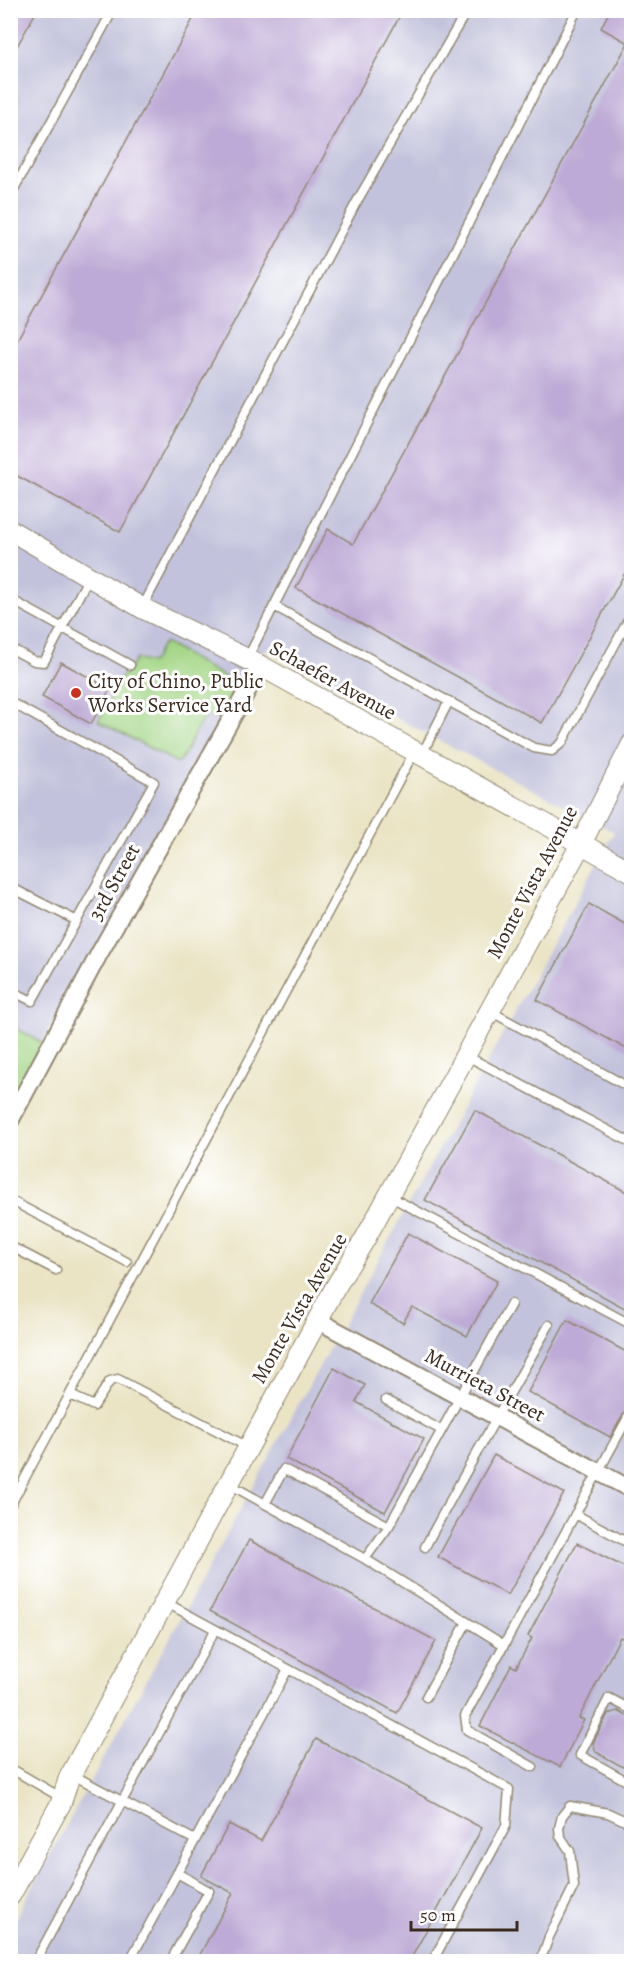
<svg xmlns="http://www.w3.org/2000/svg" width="642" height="1972" viewBox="0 0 642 1972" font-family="Alegreya,serif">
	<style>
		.industrial { fill: #c2c2dc }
		.green { fill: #a3d585; stroke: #6f8052; stroke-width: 1.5 }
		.building { fill: #beaad6 }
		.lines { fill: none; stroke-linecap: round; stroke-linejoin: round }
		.service-casing { stroke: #928772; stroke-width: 11 }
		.minor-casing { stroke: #928772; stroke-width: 20 }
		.tertiary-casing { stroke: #928772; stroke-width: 22 }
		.service { stroke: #fff; stroke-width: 8 }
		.minor { stroke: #fff; stroke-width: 16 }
		.tertiary { stroke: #fff; stroke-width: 20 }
		.poi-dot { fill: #c8321e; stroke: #fff; stroke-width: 2 }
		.labels { text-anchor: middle; stroke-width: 6; stroke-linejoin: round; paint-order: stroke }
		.street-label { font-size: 21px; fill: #3b2a1e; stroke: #fff }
		.poi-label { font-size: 21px; fill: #3b2a1e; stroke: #fff; text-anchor: start }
	</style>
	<rect width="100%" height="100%" fill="#fff"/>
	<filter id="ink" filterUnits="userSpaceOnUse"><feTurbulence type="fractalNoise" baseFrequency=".0167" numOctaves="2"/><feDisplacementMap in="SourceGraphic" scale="12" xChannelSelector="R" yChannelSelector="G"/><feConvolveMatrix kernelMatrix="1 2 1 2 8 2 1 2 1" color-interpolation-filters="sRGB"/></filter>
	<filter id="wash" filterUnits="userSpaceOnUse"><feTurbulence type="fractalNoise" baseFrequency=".008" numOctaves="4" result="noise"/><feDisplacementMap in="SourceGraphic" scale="24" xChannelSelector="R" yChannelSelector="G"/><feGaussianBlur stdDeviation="1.35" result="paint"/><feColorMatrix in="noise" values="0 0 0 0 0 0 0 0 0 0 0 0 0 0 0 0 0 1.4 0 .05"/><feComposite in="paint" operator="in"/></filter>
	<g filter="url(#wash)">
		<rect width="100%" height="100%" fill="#eae4c5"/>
		<path class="industrial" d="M11,11H631V1961H10L11,1926L614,832L265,649L42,1043L11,1025Z"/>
		<path class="green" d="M165,643L228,679C239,696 228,703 219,718L208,716C193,726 191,750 178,763L98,721L123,674H127L136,659L151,663C158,658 157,648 165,643Z
			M11,1025L42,1043L11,1100Z"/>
		<g id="blocks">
			<path class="building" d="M10,10H37L10,59Z
				M198,10H403L120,532L10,472V353Z
				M610,10H632V560L542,723L296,588L328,529L353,544L628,43L601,28Z
				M61,662L110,689L91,724L42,697Z
				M589,904L632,928V1052L537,1000Z
				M475,1110L632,1195V1312L425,1200Z
				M408,1233L497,1281L467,1336L412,1307L403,1323L369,1304Z
				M567,1320L632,1355V1401L610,1437L528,1392Z
				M334,1368L365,1385L356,1402L424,1439L385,1512L286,1459Z
				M494,1455L564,1493L508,1595L438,1557Z
				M249,1540L436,1641L397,1713L210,1611Z
				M577,1543L632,1571V1643L620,1637L579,1718L584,1720L560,1767L480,1726L511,1665L516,1668L532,1638L528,1636Z
				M618,1711L632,1719V1772L596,1752L593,1743L608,1714Z
				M316,1739L482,1828L409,1962H196L233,1893L201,1876L229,1824L261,1841Z"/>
		</g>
	</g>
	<g filter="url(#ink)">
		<use href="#blocks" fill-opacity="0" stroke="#928772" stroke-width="1.5"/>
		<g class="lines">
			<g class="service-casing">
				<path id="service" d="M10,196L113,10
					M10,599L130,665
					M274,606L534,748L552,751L562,743L632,613
					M142,608L356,203L467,10
					M10,648L34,661L44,662L89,577
					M247,659L577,10
					M10,702L154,782L32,1001L10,990
					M421,756L449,701
					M10,887L77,921
					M490,1011L632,1089
					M465,1055L632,1143
					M389,1196L632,1325
					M10,1200L127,1262
					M10,1246L56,1270
					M70,1395L94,1406L110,1381L118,1379L248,1447
					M386,1400L441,1430
					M229,1484L365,1559L504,1645L632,1410
					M265,1504L284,1469L389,1526
					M10,1506L414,752
					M575,1514L632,1545
					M425,1547C465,1472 507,1399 549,1325
					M365,1559L389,1526L511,1304
					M165,1602L509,1789L506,1826L432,1962
					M504,1645L465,1716L467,1730L533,1767
					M632,1649L627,1663L632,1669
					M426,1697L467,1622
					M632,1710L609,1698L580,1755L632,1784
					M10,1768L62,1798
					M71,1774L195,1840
					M10,1959L16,1962
					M35,1962L215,1630
					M129,1962L288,1669
					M170,1962L209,1891L177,1873
					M540,1962L549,1937L574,1886L570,1851L560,1836L559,1828L562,1816L570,1806L608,1813L632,1824"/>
			</g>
			<g class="minor-casing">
				<path id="minor" d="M10,1121L99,954L261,666
					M317,1320L632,1490"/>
			</g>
			<g class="tertiary-casing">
				<path id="tertiary" d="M10,530L142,608L261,666L632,872
					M10,1896L61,1803L69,1778L335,1288L365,1239L581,844L632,744"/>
			</g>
			<use href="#service" class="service"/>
			<use href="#minor" class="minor"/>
			<use href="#tertiary" class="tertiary"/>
		</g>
	</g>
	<circle class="poi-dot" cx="76" cy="693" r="6"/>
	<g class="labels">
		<g class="street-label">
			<text transform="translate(333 680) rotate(29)" y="7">Schaefer Avenue</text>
			<text transform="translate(114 882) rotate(-61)" y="7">3rd Street</text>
			<text transform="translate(532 882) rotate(-62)" y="7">Monte Vista Avenue</text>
			<text transform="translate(299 1308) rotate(-60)" y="7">Monte Vista Avenue</text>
			<text transform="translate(485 1385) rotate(28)" y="7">Murrieta Street</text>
		</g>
		<g class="poi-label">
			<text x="88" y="688">City of Chino, Public<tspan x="88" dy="24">Works Service Yard</tspan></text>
		</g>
	</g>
	<rect width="642" height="1972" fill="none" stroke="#fff" stroke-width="36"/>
	<path d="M411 1921v9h106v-9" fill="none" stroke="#3b2a1e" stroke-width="3"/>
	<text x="420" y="1921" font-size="18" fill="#3b2a1e" stroke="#ffffff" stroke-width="4.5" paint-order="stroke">50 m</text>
</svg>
